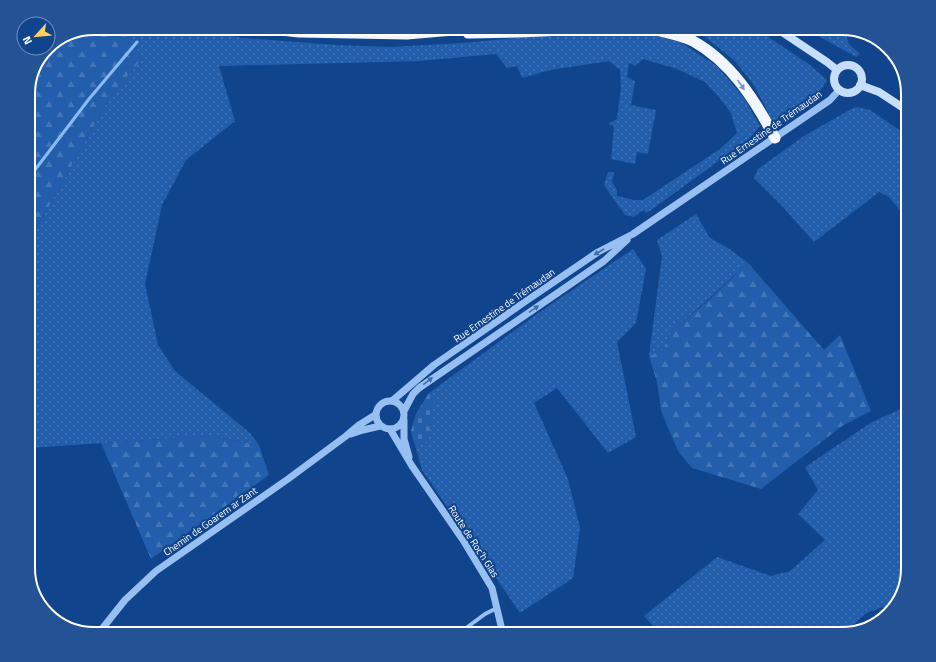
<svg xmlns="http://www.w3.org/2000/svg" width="936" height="662" viewBox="0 0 936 662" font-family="'Titillium Web',sans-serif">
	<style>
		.grass { fill: url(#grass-dots) }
		.forest { fill: url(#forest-firs) }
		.cemetery { fill: url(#cemetery-stones) }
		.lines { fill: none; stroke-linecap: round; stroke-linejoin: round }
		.stream { stroke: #89baf6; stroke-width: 3 }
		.minor { stroke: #98bff2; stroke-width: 4 }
		.tertiary { stroke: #98bff2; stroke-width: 7 }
		.secondary { stroke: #c7ddfc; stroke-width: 8 }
		.trunk { stroke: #f1f6ff; stroke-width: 11 }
		.oneway { fill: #7594c0 }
		.oneway2 { fill: #406fb0 }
		.labels { text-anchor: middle; stroke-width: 4; stroke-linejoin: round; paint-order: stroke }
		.street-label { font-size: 10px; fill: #fff; stroke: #10448c }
		.rim { fill: none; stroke: #fff; stroke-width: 2 }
	</style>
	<defs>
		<pattern id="grass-dots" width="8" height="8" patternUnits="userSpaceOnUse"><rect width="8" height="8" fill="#225eac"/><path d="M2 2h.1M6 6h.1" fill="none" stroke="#4376b8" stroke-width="1.8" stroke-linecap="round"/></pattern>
		<pattern id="forest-firs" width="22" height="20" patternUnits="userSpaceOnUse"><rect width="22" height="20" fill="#225eac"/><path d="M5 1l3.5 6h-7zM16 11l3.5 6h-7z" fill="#4376b8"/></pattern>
		<pattern id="cemetery-stones" width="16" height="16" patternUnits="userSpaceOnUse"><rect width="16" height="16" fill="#225eac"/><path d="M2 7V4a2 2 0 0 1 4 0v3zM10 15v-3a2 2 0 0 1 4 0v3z" fill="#4376b8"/></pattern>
	</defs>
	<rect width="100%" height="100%" fill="#10448c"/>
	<path class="grass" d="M118,28H185L243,38L336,45L391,47L462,43L557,34L600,32L644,33L680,42L717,66L744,98L760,126L750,138L647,213L643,210L634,217L625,215L604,185L608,172H614L612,182L617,190V196L634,200H643L720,149L737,133L731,113L718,96L705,82L677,69L643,59L635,66L629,63L627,77L635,81L631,105L656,110L648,154L637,152L635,164L611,159L614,126L608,124L617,119L621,87L620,70L609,61L550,70L522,78L517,66L507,68L496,54L419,61L219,66L235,121L186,160L162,205L145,284L158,345L175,371L250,433L259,445L209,436L28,448V244L108,100L143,57Z
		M683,28H755L810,65L827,80L817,96L777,126L772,122L764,104L753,84L734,60L702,35Z
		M804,28L844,29L849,44L860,54L856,57Z
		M857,107L870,110L908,136V220L889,197L879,192L814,242L782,206L754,178L758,169L804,136L851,109Z
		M696,214L710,238L728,248L748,263L713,295L672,331L663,350L649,356L662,256L657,240Z
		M633,249L646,269L636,323L617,342L636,437L608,453L557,388L534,403L568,479L580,528L573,578L520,613L422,470L411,431L416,414L429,393L537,314Z
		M908,406V568L894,608L888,613L882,607L865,614L845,633L842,634H660L644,616L717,557L771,576L790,571L825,540L798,514L818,490L805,467L872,422Z"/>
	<path class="forest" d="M94,28H118L143,57L108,100L28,244V90L50,45Z
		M748,263L824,350L840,335L871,411L842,426L761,489L692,468L678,451L661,411L657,382L649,356L663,350L672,331L713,296Z
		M209,436L259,445L269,475L151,559L101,443Z"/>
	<path class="cemetery" d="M429,393L435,397L427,442L414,443L411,431L416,414Z"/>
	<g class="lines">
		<path class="stream" d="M28,179L89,99L137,42"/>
		<path class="minor" d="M458,634L485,614L497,608"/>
		<path class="tertiary" d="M376 415a14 14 0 1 1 28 0a14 14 0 1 1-28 0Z
			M392,401L434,365L526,301L598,252L633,234L652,221L830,100L839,90
			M404,411L413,394L419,388L604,261L627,240
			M404,420V439L409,457
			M390,429L412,466L463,540L492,588L503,634
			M351,434L363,430L380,426
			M98,634L125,600L156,571L288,479L346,436L359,425L375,415"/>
		<path class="secondary" d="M776,28L827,62L837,70
			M834 79a14 14 0 1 1 28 0a14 14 0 1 1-28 0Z
			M860,85L879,92L908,111"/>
		<path class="trunk" d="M263,28L299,32L407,34L476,28
			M649,28C662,32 681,35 693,41C731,62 755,100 775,138
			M468,33L519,32L609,28"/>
	</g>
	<defs><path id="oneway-solid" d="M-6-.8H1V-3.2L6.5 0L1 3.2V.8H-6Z"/></defs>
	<use class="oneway" href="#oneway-solid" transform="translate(741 85) rotate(55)"/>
	<g class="oneway2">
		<use href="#oneway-solid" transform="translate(599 252) rotate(150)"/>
		<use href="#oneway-solid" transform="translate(534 309) rotate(-34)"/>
		<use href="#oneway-solid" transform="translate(428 381) rotate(-37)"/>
	</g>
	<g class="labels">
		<g class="street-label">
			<text transform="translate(771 127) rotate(-35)" y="4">Rue Ernestine de Trémaudan</text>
			<text transform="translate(504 305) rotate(-35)" y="4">Rue Ernestine de Trémaudan</text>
			<text transform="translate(210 521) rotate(-35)" y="4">Chemin de Goarem ar Zant</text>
			<text transform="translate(474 541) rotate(57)" y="4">Route de Roc'h Glas</text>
		</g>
	</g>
	<path d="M0 0H936V662H0ZM94 35H842A59 59 0 0 1 901 94V568A59 59 0 0 1 842 627H94A59 59 0 0 1 35 568V94A59 59 0 0 1 94 35Z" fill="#235395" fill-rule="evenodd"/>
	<path class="rim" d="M94 35H842A59 59 0 0 1 901 94V568A59 59 0 0 1 842 627H94A59 59 0 0 1 35 568V94A59 59 0 0 1 94 35Z"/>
	<g transform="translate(36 36) rotate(243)"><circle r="19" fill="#10448c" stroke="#708fba"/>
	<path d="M0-3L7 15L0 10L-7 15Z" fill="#ffd259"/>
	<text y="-6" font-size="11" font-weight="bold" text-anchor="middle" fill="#ffffff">N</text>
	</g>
</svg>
